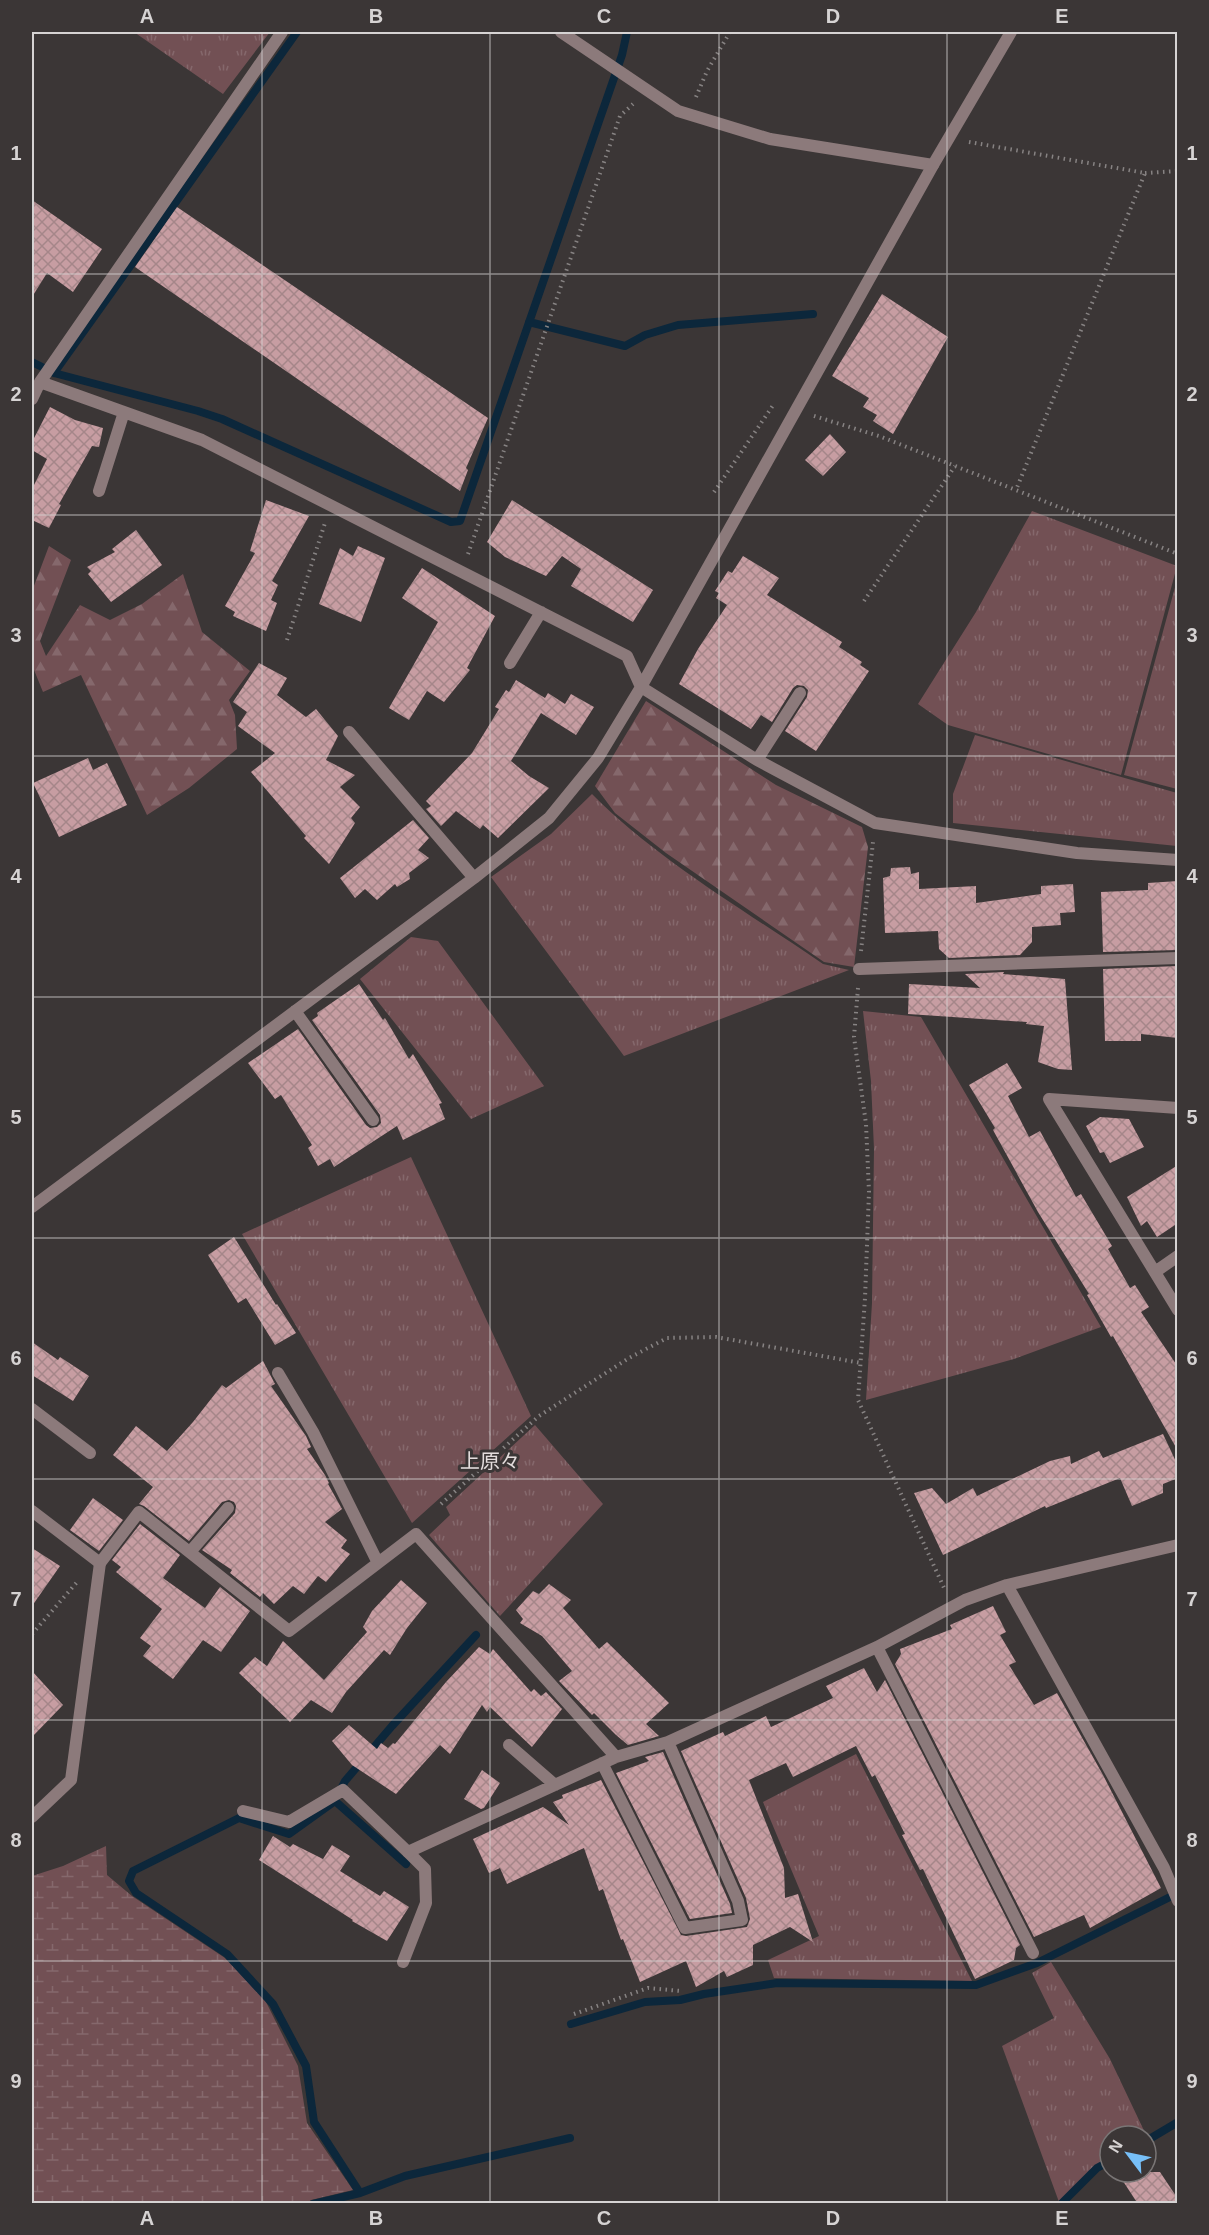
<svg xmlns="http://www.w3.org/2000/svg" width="1209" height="2235" viewBox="0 0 1209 2235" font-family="Arial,'Noto Sans JP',sans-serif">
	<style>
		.grass { fill: url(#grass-tufts) }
		.forest { fill: url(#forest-firs) }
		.wetland { fill: url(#wetland-marsh) }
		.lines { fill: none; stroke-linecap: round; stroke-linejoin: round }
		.stream { stroke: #0c273b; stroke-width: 8 }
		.building { fill: url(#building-cross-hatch) }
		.path { stroke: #878383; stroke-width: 4; stroke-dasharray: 1.5 4.5; stroke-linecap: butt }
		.service { stroke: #8c7a7b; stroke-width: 12 }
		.minor { stroke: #8c7a7b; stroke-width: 12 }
		.grid { fill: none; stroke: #d6d3d3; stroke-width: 1.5; stroke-opacity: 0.55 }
		.labels { text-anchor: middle; stroke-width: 6; stroke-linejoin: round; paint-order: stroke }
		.neighbourhood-label { font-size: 20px; fill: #e4dddd; stroke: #3b3636 }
		.neatline { fill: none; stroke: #d6d3d3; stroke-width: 2 }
		.grid-label { font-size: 20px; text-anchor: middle; font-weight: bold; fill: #d6d3d3 }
	</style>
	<defs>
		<pattern id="grass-tufts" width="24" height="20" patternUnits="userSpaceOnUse" patternTransform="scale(1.5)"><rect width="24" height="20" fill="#725054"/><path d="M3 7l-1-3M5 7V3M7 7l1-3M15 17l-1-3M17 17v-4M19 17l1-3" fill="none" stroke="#85686c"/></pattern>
		<pattern id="forest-firs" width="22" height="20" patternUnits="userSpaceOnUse" patternTransform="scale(1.5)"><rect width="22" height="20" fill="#725054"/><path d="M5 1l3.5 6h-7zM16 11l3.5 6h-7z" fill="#85686c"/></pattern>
		<pattern id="wetland-marsh" width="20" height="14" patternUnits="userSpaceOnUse" patternTransform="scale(1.5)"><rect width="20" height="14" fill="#725054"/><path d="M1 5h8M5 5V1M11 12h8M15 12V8" fill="none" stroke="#85686c"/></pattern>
		<pattern id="building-cross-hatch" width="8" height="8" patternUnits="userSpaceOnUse" patternTransform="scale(1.5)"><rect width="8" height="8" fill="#c79da2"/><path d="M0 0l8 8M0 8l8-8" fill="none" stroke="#a58689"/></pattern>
	</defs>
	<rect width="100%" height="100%" fill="#3b3636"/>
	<path class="grass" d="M134,32H270L223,94Z
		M1032,511L1177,566L1121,775L948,725L918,704L976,612Z
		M1177,580L1178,789H1177L1124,775Z
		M975,735L1177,793V846L953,823V794Z
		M592,794C657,860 746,911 823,964L849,970L624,1056L491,877L551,834Z
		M411,937L438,941L544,1086L471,1119L360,979Z
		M863,1011L921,1017L1101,1327L1014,1359L866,1400L872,1303L874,1149L871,1081Z
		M411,1157L531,1416L412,1523L242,1234Z
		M535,1425L603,1504L500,1616L429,1535L450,1515L446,1507Z
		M856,1754L972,1981L774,1978L768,1960L819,1936L763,1802Z
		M1051,1962L1110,2059L1147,2137L1110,2136V2158L1093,2169L1059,2202L1002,2046L1054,2018L1032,1973Z"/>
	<path class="forest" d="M49,546L71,560L40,641L46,656L80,605L110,620L142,604L183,574L202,632L250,671L229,700L235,715L237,749L189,788L147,815L81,675L43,692L32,665V591Z
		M646,701L776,785L862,827L868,847L854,967L824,962L666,853L615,813L595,786Z"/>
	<path class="wetland" d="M106,1846L107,1875L132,1896L225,1958L265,2000L298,2066L307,2123L353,2190L311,2200L306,2204L32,2203V1876L63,1866Z"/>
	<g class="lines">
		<path class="stream" d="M529,322L625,346L645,335L678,325L813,314
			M32,362L54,373L198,411L222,419L451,522L460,521L622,55L627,32
			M54,373L297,32
			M339,1793L345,1781L392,1726L476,1635
			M571,2024L645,2002L680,2000L704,1994L777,1983L976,1985L1037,1963L1178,1893
			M1146,2141L1178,2122
			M360,2193L314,2122L306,2066L273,2004L227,1954L136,1893L129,1881L133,1871L239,1818L289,1834L335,1801L406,1864
			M313,2204L360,2193L405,2176L570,2138
			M1061,2204L1097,2168L1110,2161"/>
	</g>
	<path class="building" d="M32,200L102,249L73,292L47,273L32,297Z
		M177,207L488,418L466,468L468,470L460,491L135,267Z
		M882,294L948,337L893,434L873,421L877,415L863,407L869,398L832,376Z
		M50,407L75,420L103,428L99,447L92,446L59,504L61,505L49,528L32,520V489L47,459L32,450V442Z
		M830,434L846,452L823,476L805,460Z
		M266,500L309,516L272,581L278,585L271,600L277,603L266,631L233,616L235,612L225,606L255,553L250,551Z
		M512,500L653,590L633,622L571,586L581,569L562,556L546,576L505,557L487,542Z
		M136,530L162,565L111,602L88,574L91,571L87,567L115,552L112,549Z
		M358,546L385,558L361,622L319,604L340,548L353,556Z
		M743,556L779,578L767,595L842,642L839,647L862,662L860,665L869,671L816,751L785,731L807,697L808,690L804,686L797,685L793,688L772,722L761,715L751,729L679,684L698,649L727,605L716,598L719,593L715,591L728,571L732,573Z
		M422,568L495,616L467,668L470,670L444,702L427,691L409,720L389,708L438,622L402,598Z
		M259,663L287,678L277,695L306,717L316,709L338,736L326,760L355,775L340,787L360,807L351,818L355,823L329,864L304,838L306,836L251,772L275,753L238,726L247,712L233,702Z
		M516,680L545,698L548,693L565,704L571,694L594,707L576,735L541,713L511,761L529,776L549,788L498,838L483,825L480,829L456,811L441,826L426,809L431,806L426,801L472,753L499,709L495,707L506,690L509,692Z
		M88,758L93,770L107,763L127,805L59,837L33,783Z
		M413,820L429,838L418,850L429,858L409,873L410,879L397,887L395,884L377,900L365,889L355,898L340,878Z
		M910,867L911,874L919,872V889L976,886V903L1041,894V886L1073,884L1075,912L1060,913L1061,925L1032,927V942L1020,955L949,958L939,949L938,931L885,933L883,878L890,876L891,868Z
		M1178,881V950L1103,952L1101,892L1148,890V883Z
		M1178,966V1038L1141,1034V1041H1105L1103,969Z
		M1004,972L1003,974L1065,979L1072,1070L1058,1069L1038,1062L1044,1026L1026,1024L1027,1022L908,1014L909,984L980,988L965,974Z
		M359,984L383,1020L385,1018L409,1059L413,1054L442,1103L439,1104L445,1119L403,1140L397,1126L334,1167L330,1159L318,1166L308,1148L312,1145L281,1095L275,1099L248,1063L298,1029L366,1125L370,1128L377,1127L381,1123L380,1115L312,1020L318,1016L317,1013Z
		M1007,1063L1022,1088L1008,1096L1029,1137L1040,1131L1076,1197L1081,1194L1112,1246L1108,1249L1130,1288L1135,1285L1149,1307L1141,1312L1178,1367V1451L1113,1336L1111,1337L1087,1295L1089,1294L1038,1212L993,1130L995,1128L969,1085Z
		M1100,1117L1129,1119L1144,1147L1110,1163L1104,1152L1100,1153L1086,1126Z
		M1178,1165V1223L1157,1237L1147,1221L1141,1226L1127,1197Z
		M234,1237L276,1305L277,1304L296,1333L275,1345L246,1298L238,1303L208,1255Z
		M32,1342L58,1360L60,1357L89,1376L73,1401L32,1375Z
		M263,1361L275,1384L271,1386L306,1436L311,1447L307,1449L325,1475L329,1483L328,1484L342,1509L325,1522L347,1540L341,1548L350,1554L326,1582L318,1576L304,1594L293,1586L274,1604L263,1593L260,1597L230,1573L232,1570L202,1550L235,1513L236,1506L234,1502L229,1500L222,1502L189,1541L144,1506L139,1504L153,1487L113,1455L136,1426L167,1451L193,1422L222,1385L226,1388Z
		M1163,1434L1178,1466V1478L1163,1484V1493L1132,1506L1120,1478L1046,1508L1045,1506L943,1555L914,1493L932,1488L946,1504L973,1488L977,1496L1050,1461L1070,1456L1071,1464L1099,1451L1103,1458Z
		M93,1498L123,1520L99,1551L70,1530Z
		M140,1524L180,1555L163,1578L205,1608L220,1587L250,1611L221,1652L203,1640L173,1679L143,1656L151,1646L140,1638L162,1609L116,1572L121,1567L112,1560Z
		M32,1548L60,1566L32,1606Z
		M401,1580L427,1603L407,1628L390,1655L384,1650L346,1692L332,1713L311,1700L290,1722L239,1673L255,1657L267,1666L283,1641L324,1680L367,1632L363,1627L372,1611Z
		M549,1584L571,1600L563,1608L599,1649L607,1642L669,1703L646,1724L659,1736L628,1745L616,1735L594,1713L592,1715L559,1681L572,1671L542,1636L520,1623L523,1619L516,1610L533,1591L539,1594Z
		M993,1606L1006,1632L1000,1635L1016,1662L1009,1665L1034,1705L1057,1693L1103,1775L1161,1888L1090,1928L1084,1915L1034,1937L895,1664L901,1654L900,1649L952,1629L950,1625Z
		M479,1647L490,1654L493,1649L531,1692L534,1689L541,1696L546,1692L562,1709L532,1747L490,1707L487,1712L482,1705L450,1754L440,1745L396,1794L352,1765L332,1741L349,1725L377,1749L381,1743L388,1748L393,1743L395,1744L446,1682Z
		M864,1668L877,1692L885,1680L1020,1945L1016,1948L1014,1960L975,1979L923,1869L920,1870L902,1835L905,1834L875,1775L872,1777L856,1746L793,1777L786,1763L749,1780L784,1868L785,1898L798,1894L813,1942L790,1927L753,1945V1965L727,1977L724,1971L696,1987L686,1961L640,1982L623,1939L621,1940L603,1889L599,1891L584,1848L507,1884L500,1868L489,1873L473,1839L543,1807L569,1825L553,1802L563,1798L562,1795L601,1780L681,1935L686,1936L747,1927L750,1919L746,1898L681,1751L723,1732L725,1736L766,1716L771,1727L833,1698L826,1686Z
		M32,1671L63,1705L32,1737Z
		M663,1752L730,1904L732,1913L690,1919L616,1773L649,1761L645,1757Z
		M482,1770L500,1783L484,1808L481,1809L464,1799Z
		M273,1836L290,1847L293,1844L323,1859L332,1845L350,1856L340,1871L380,1896L384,1891L409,1907L387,1941L352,1921L353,1920L259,1860Z
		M1117,2172H1160L1178,2199V2204H1138Z"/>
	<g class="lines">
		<path class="path" d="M696,97L707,71L730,32
			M969,142L1145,173L1016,490
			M1145,173L1178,171
			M814,416L879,436L1178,554
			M714,492L774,404
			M468,554L620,116L633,104
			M864,601L955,466
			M287,640L325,523
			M861,951L873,842
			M858,988L854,1037L866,1124L869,1192L865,1298L858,1400L945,1590
			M441,1504L539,1416L629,1358L667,1338L716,1337L861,1363
			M32,1634L78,1581
			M574,2014L648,1988L681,1991"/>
		<path class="service" d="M561,32L678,111L770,139L933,165
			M32,1817L71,1780L100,1563
			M403,1962L426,1903L425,1869L408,1852"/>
		<path class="minor" d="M40,382L202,440L627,656L641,687L757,760L875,823L1077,853L1178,860
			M32,399L40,382L282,32
			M99,491L124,412
			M510,663L541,612
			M349,732L474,878
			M757,760L800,693
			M859,969L1178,958
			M295,1011L373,1120
			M1178,1108L1049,1099L1178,1310
			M32,1207L474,878L549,818L598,758L641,687L933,165L1011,32
			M1155,1272L1178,1256
			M278,1373L313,1432L378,1563
			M32,1409L90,1453
			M32,1511L100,1563L139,1512L289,1631L416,1534L616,1757
			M190,1552L228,1508
			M1007,1585L1164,1868L1178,1901
			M877,1647L1033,1953
			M509,1745L555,1785
			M602,1763L685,1928L742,1920L738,1901L668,1742
			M243,1811L289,1822L343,1790L408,1852L616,1757L668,1742L877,1647L965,1600L1007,1585L1178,1545"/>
	</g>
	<path class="grid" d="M262,32V2204M490,32V2204M719,32V2204M947,32V2204M32,274H1178M32,515H1178M32,756H1178M32,997H1178M32,1238H1178M32,1479H1178M32,1720H1178M32,1961H1178"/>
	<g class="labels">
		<g class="neighbourhood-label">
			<text x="490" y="1468">上原々</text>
		</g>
	</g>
	<rect width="1209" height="2235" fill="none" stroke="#3b3636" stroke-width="66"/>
	<g transform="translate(1128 2154) rotate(302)"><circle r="28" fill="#3b3636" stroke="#797575" stroke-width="1.5"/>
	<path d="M0-4.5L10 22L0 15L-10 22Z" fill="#77bff7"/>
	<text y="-9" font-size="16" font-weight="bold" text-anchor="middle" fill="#d6d3d3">N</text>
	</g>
	<rect x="33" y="33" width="1143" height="2169" class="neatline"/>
	<g class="grid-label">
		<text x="147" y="23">A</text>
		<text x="376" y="23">B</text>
		<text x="604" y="23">C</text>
		<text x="833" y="23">D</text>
		<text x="1062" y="23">E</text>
		<text x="16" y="160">1</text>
		<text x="1192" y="160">1</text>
		<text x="16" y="401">2</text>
		<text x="1192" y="401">2</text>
		<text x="16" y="642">3</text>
		<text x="1192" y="642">3</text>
		<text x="16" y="883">4</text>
		<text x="1192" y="883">4</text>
		<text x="16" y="1124">5</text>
		<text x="1192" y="1124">5</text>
		<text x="16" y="1365">6</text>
		<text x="1192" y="1365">6</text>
		<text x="16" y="1606">7</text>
		<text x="1192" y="1606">7</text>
		<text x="16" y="1847">8</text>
		<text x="1192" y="1847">8</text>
		<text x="16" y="2088">9</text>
		<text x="1192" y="2088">9</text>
		<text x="147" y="2225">A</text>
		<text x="376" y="2225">B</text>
		<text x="604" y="2225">C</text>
		<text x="833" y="2225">D</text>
		<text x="1062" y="2225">E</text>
	</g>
</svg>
